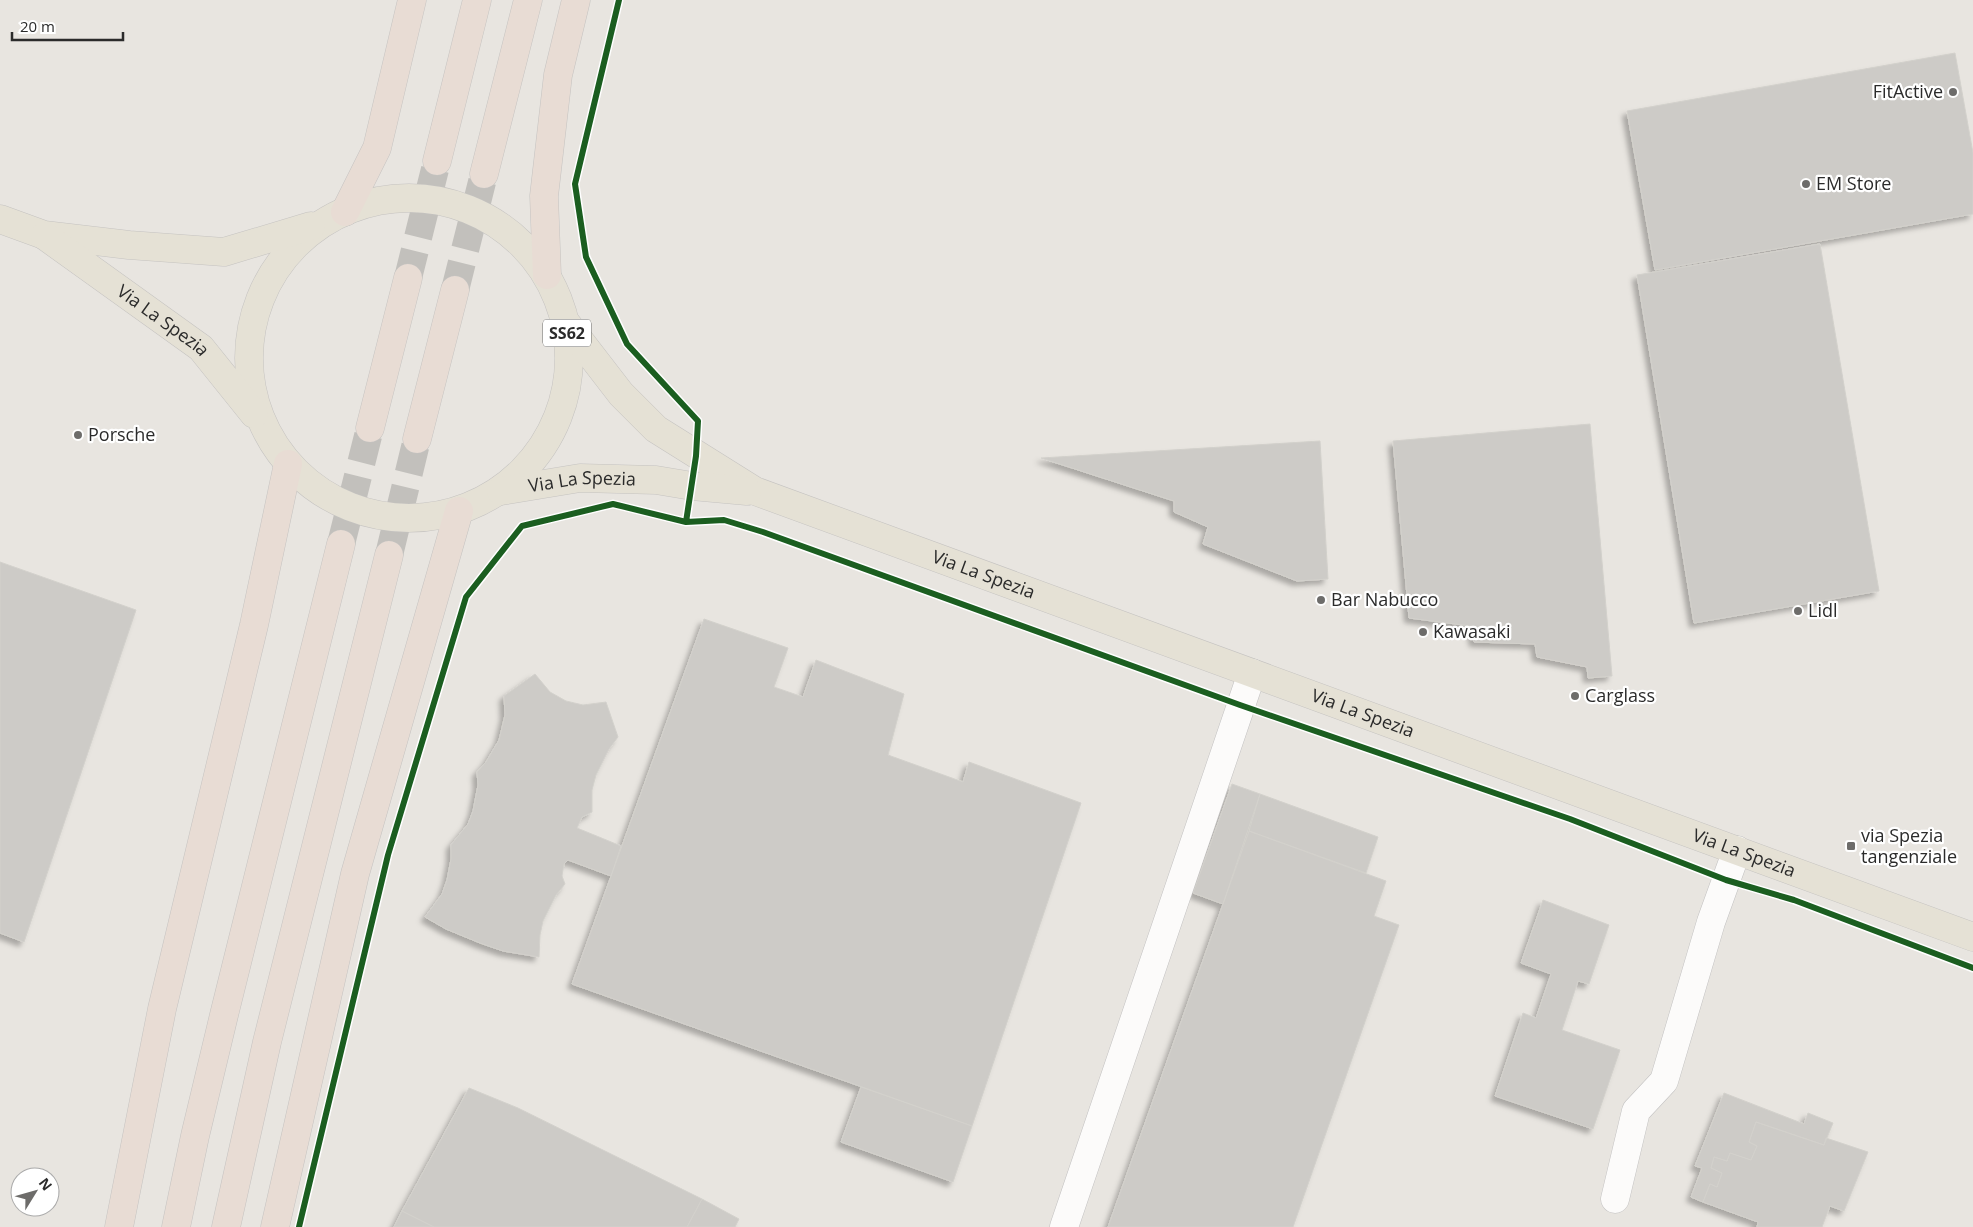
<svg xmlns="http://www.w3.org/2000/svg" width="1973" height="1227" viewBox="0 0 1973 1227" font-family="'Open Sans',sans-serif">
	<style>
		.building { fill: #cdcbc7; stroke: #d3d1cc; filter: url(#shadow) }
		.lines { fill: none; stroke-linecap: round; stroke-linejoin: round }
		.highway-tunnel { stroke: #c2c0bc; stroke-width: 28; stroke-dasharray: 28 14; stroke-linecap: butt }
		.minor-casing { stroke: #c2c1c1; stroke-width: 29 }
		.major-casing { stroke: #c5c3c1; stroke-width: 29 }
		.highway-casing { stroke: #c5c3c1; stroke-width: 29 }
		.minor { stroke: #fcfbfa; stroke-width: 28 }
		.major { stroke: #e5e1d5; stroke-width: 28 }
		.highway { stroke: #e8dcd4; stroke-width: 28 }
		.cycleway-casing { stroke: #fff; stroke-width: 9 }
		.cycleway { stroke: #1b5e20; stroke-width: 6 }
		.poi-dot { fill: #6d6c6a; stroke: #fff; stroke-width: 2 }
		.labels { text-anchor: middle; stroke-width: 4.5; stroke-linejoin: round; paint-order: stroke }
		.shield { fill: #fff; stroke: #6b6b6b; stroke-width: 1 }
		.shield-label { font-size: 16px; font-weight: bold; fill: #2b2b2b }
		.poi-label { font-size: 18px; fill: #2b2b2b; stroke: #fff; text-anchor: start }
		.street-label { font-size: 18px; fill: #2b2b2b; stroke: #fff }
	</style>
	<defs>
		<filter id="shadow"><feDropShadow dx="-4.5" dy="4.5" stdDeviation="2.5" flood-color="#0004"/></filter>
	</defs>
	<rect width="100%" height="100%" fill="#e8e5e0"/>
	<path class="building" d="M1955,53L1973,153V214L1655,270L1627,111Z
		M1820,244L1879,591L1694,623L1637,275Z
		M1590,424L1612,676L1588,678L1587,667L1537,657L1535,644L1474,642L1471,626L1409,618L1393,441Z
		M1320,441L1328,579L1297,581L1203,544L1208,527L1174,512V501L1041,458Z
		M0,562L136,610L24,942L0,933Z
		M704,619L788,648L774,687L803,697L816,660L904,694L888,755L963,782L969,762L1081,803L972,1126L572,984Z
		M535,674L550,692L566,701L583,705L606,702L618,737L609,749L596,775L592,790V812L582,817L577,828L621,846L611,876L568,860L564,864L562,876L565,884L556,895L543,921L540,935L539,957L503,951L480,943L446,929L425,917L442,894L447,880L451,859V845L468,824L473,811L478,785L477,772L486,762L499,740L505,715L504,696Z
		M1232,784L1260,794L1223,904L1193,893Z
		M1260,794L1378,837L1366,873L1249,831Z
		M1249,831L1386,881L1374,916L1399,925L1293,1227H1108Z
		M1543,900L1609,925L1589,984L1578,981L1562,1030L1620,1050L1593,1129L1495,1096L1523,1013L1536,1018L1551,974L1521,963Z
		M861,1087L972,1126L953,1182L841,1142Z
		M469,1088L518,1108L702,1199L687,1227H434L402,1211Z
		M1724,1093L1804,1124L1808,1113L1833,1123L1824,1145L1756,1122L1749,1142L1757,1146L1751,1160L1730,1153L1727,1161L1714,1157L1711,1168L1722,1173L1717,1187L1710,1184L1703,1202L1691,1197L1702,1168L1695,1166Z
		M1756,1122L1824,1145L1826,1138L1868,1152L1844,1211L1830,1206L1822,1227H1757L1758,1222L1703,1202L1710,1184L1717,1187L1722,1173L1711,1168L1714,1157L1727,1161L1730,1153L1751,1160L1757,1146L1749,1142Z
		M702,1199L739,1219L735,1227H687Z
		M402,1211L434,1227H394Z"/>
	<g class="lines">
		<path class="highway-tunnel" d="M408,278L437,161
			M455,290L484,174
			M341,544L370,428
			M389,555L417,439"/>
		<g class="minor-casing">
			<path id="minor" d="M1615,1199L1636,1111L1664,1081L1711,922L1737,850
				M1064,1227L1252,673"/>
		</g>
		<g class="major-casing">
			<g id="major">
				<circle cx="409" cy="358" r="160"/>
				<path d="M0,219L44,235L129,245L224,252L311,226"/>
				<path id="s1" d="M45,236L201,348L254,414"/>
				<path id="s2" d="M567,324L621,394L656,429L755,491L1973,937"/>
				<path id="s3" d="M501,491L580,478L656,480L692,486L747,491"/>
			</g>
		</g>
		<g class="highway-casing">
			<path id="highway" d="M437,161L477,0
				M484,174L528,0
				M345,212L377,148L412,0
				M547,275L544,196L558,75L576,0
				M370,428L408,278
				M417,439L455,290
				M119,1227L162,1009L254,625L288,464
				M176,1227L195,1136L224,1015L341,544
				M226,1227L267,1042L389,555
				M275,1227L355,874L459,511"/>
		</g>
		<use href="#minor" class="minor"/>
		<use href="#major" class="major"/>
		<use href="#highway" class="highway"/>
		<g class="cycleway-casing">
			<path id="cycleway" d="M619,0L575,184L586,257L627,344L698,421L696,456L686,522L724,520L763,532L1240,705L1570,819L1726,880L1794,900L1973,968
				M299,1227L388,855L466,597L522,526L613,504L686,522"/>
		</g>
		<use href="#cycleway" class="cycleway"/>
	</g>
	<g class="poi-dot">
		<circle cx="1953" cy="92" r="5"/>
		<circle cx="1806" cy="184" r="5"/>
		<circle cx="78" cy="435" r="5"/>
		<circle cx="1321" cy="600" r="5"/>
		<circle cx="1798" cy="611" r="5"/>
		<circle cx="1423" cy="632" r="5"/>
		<circle cx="1575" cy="696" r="5"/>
		<rect x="1846" y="841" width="10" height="10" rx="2.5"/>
	</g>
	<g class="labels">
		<rect class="shield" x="543" y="319.5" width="48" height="27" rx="4"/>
		<g class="shield-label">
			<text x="567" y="339">SS62</text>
		</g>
		<g class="poi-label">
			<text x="1943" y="98" text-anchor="end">FitActive</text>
			<text x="1816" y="190">EM Store</text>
			<text x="88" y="441">Porsche</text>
			<text x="1331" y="606">Bar Nabucco</text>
			<text x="1808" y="617">Lidl</text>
			<text x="1433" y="638">Kawasaki</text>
			<text x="1585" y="702">Carglass</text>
			<text x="1861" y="842">via Spezia<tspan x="1861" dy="21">tangenziale</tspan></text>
		</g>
		<g class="street-label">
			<text dy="6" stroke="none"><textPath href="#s1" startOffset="145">Via La Spezia</textPath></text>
			<text dy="6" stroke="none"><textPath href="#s3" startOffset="82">Via La Spezia</textPath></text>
			<text dy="6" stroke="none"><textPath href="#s2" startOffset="498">Via La Spezia</textPath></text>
			<text dy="6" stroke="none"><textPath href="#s2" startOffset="902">Via La Spezia</textPath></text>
			<text dy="6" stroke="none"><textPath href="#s2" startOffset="1308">Via La Spezia</textPath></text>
		</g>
	</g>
	<g transform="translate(35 1192) rotate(53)"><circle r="24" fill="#ffffff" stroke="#aaaaaa"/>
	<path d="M0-4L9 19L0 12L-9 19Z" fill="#6d6c6a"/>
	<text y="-8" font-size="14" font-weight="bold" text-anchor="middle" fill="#2b2b2b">N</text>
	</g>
	<path d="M12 32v8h111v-8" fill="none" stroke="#2b2b2b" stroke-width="2.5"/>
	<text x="20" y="32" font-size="15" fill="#2b2b2b" stroke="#ffffff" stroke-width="4" paint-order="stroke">20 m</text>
</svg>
